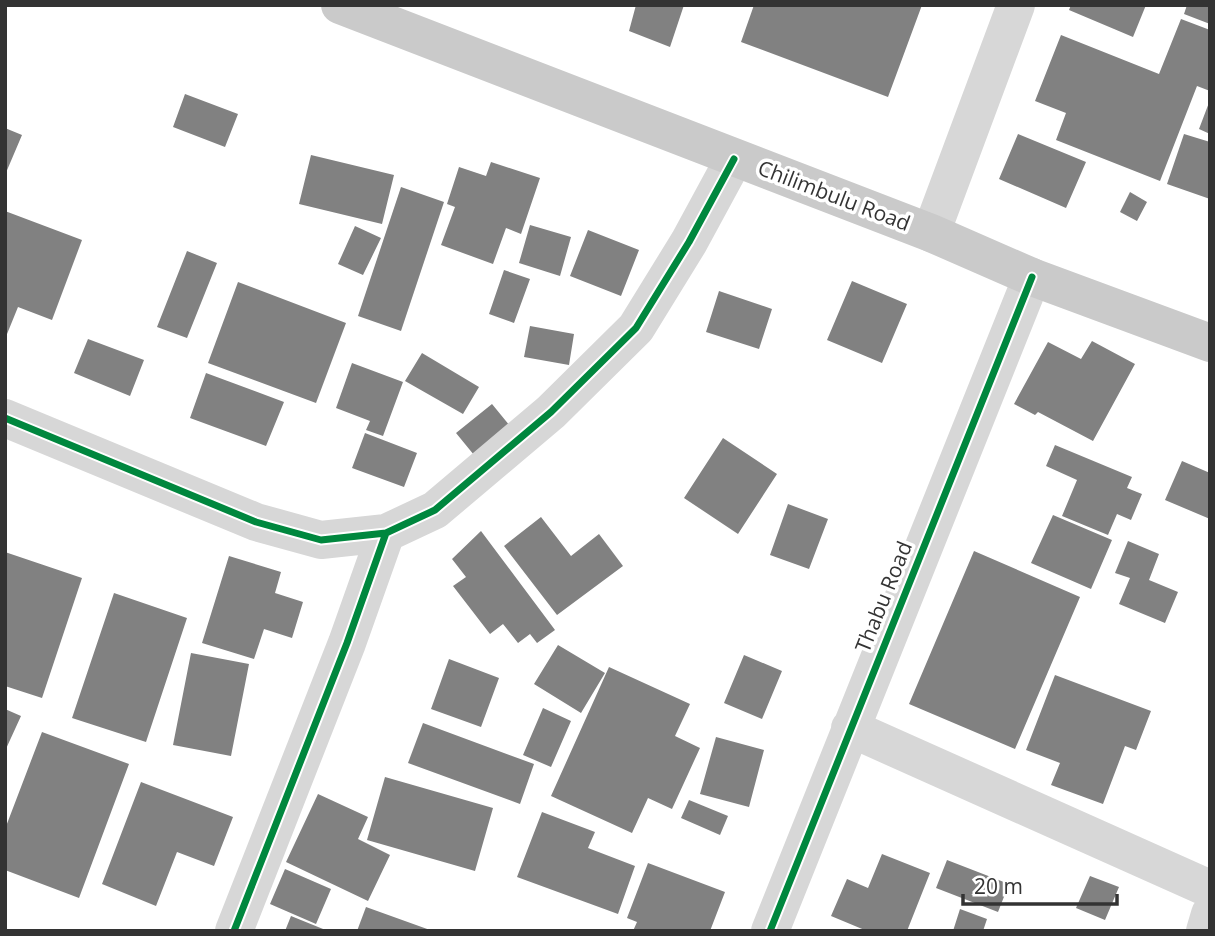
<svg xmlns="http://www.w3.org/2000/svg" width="1215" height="936" viewBox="0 0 1215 936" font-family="'Open Sans',sans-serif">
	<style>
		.building { fill: #818181 }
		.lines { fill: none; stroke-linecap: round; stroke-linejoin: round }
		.minor { stroke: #d7d7d7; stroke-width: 38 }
		.major { stroke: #cacaca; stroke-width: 38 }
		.cycleway-casing { stroke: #fff; stroke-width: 11 }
		.cycleway { stroke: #00873e; stroke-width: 7 }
		.labels { text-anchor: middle; stroke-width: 7; stroke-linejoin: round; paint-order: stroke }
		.street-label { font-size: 21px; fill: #333; stroke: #fff }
	</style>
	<rect width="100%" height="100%" fill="#fff"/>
	<path class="building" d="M636,5H684L670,47L629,31Z
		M754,5H922L888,97L741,42Z
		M1071,5H1146L1133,37L1069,10Z
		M1187,5H1210V24L1184,14Z
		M1181,19L1210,30V91L1197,86L1160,181L1056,140L1066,113L1035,101L1061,35L1159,74Z
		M185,94L238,114L225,147L173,127Z
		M1210,100V134L1199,129Z
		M5,128L22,135L5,175Z
		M1018,134L1086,162L1066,208L999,179Z
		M1184,134L1210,142V199L1167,184Z
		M311,155L394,175L382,224L299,204Z
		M491,162L540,178L521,234L506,228L493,264L441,245L455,207L447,204L459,167L486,176Z
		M401,187L444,202L401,331L358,316Z
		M1130,192L1147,202L1137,221L1120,212Z
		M5,211L82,240L52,320L18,307L5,339Z
		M530,225L571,237L560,276L519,263Z
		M355,226L381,238L363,275L338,264Z
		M588,230L639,250L621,296L570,276Z
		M187,251L217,263L187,338L157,327Z
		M504,270L530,279L514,323L489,314Z
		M852,281L907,304L882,363L827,340Z
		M238,282L346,323L316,403L208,363Z
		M719,291L772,309L759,349L706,332Z
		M530,326L574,334L569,365L524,357Z
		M88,339L144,360L130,396L74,373Z
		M1092,341L1135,364L1093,441L1038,412L1035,415L1014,404L1048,342L1081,359Z
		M422,353L479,387L463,414L405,381Z
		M352,363L403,382L383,436L366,430L370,421L336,408Z
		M206,373L284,402L266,446L190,418Z
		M492,404L510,426L474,455L456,433Z
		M365,433L417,453L404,487L352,468Z
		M723,438L777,474L738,534L684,498Z
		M1055,445L1132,477L1127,488L1142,494L1131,520L1117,514L1108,535L1062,516L1077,480L1046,466Z
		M1182,461L1210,473V519L1165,500Z
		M788,504L828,519L809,569L770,555Z
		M1053,515L1112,540L1091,589L1031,563Z
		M541,517L571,556L599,534L623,566L557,615L504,546Z
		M481,531L555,630L537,643L530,634L518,643L503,624L490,634L453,586L466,577L452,559Z
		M1128,541L1159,554L1149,580L1178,592L1165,623L1119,604L1130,578L1115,573Z
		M974,551L1080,597L1015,749L909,704Z
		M5,552L82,578L42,698L5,686Z
		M229,556L281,572L275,593L303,602L292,638L264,629L254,659L202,643Z
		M114,593L187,618L146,742L72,718Z
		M558,645L605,673L581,713L534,684Z
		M191,653L249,664L231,756L173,745Z
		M744,655L782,671L762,719L724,703Z
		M449,659L499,678L481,727L431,709Z
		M609,667L690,704L675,736L700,748L672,809L648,798L632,833L551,796Z
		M1055,675L1151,711L1136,750L1125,746L1103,804L1051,785L1060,763L1026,750Z
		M543,708L571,721L551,767L523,755Z
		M5,709L21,716L5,751Z
		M423,723L534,764L520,804L408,763Z
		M42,732L129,764L79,898L5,870V829Z
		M716,737L764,750L749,807L700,794Z
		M385,777L493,808L475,871L367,840Z
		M141,782L233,817L214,866L177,852L156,906L102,884Z
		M318,794L368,817L358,839L390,855L368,901L286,862Z
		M689,800L728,816L720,835L681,818Z
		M542,812L595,832L588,848L635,866L618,914L517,877Z
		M882,854L930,873L907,931H867L831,916L847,879L868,888Z
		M947,860L1009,884L998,912L936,888Z
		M648,863L725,892L710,931H633L637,922L627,918Z
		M285,869L331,889L316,924L270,904Z
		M1090,876L1119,887L1105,920L1076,908Z
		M366,907L430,930V931H357Z
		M960,909L987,919L983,931H953Z
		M291,916L328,931H285Z"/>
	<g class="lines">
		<path class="minor" d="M931,233L1016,5
			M5,418L256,522L321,540L386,533L435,510L551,412L636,328L689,242L734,159
			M850,728L1210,889
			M234,931L347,643L386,533
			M770,931L1032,277
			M1205,931L1210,914"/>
		<path class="major" d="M340,5L931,233L1032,277L1210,343"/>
		<g class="cycleway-casing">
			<path id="cycleway" d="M5,418L256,522L321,540L386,533L435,510L551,412L636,328L689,242L734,159
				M234,931L347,643L386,533
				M770,931L1032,277"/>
		</g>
		<use href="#cycleway" class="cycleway"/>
	</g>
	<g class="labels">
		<g class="street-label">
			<text transform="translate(834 196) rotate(21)" y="7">Chilimbulu Road</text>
			<text transform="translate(884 597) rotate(-68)" y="7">Thabu Road</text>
		</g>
	</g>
	<rect width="1215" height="936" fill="none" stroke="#333333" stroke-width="14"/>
	<path d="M963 894v10h154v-10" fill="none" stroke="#333333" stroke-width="3.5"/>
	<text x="974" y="894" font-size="21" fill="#333333" stroke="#ffffff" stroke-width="5" paint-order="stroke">20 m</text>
</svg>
